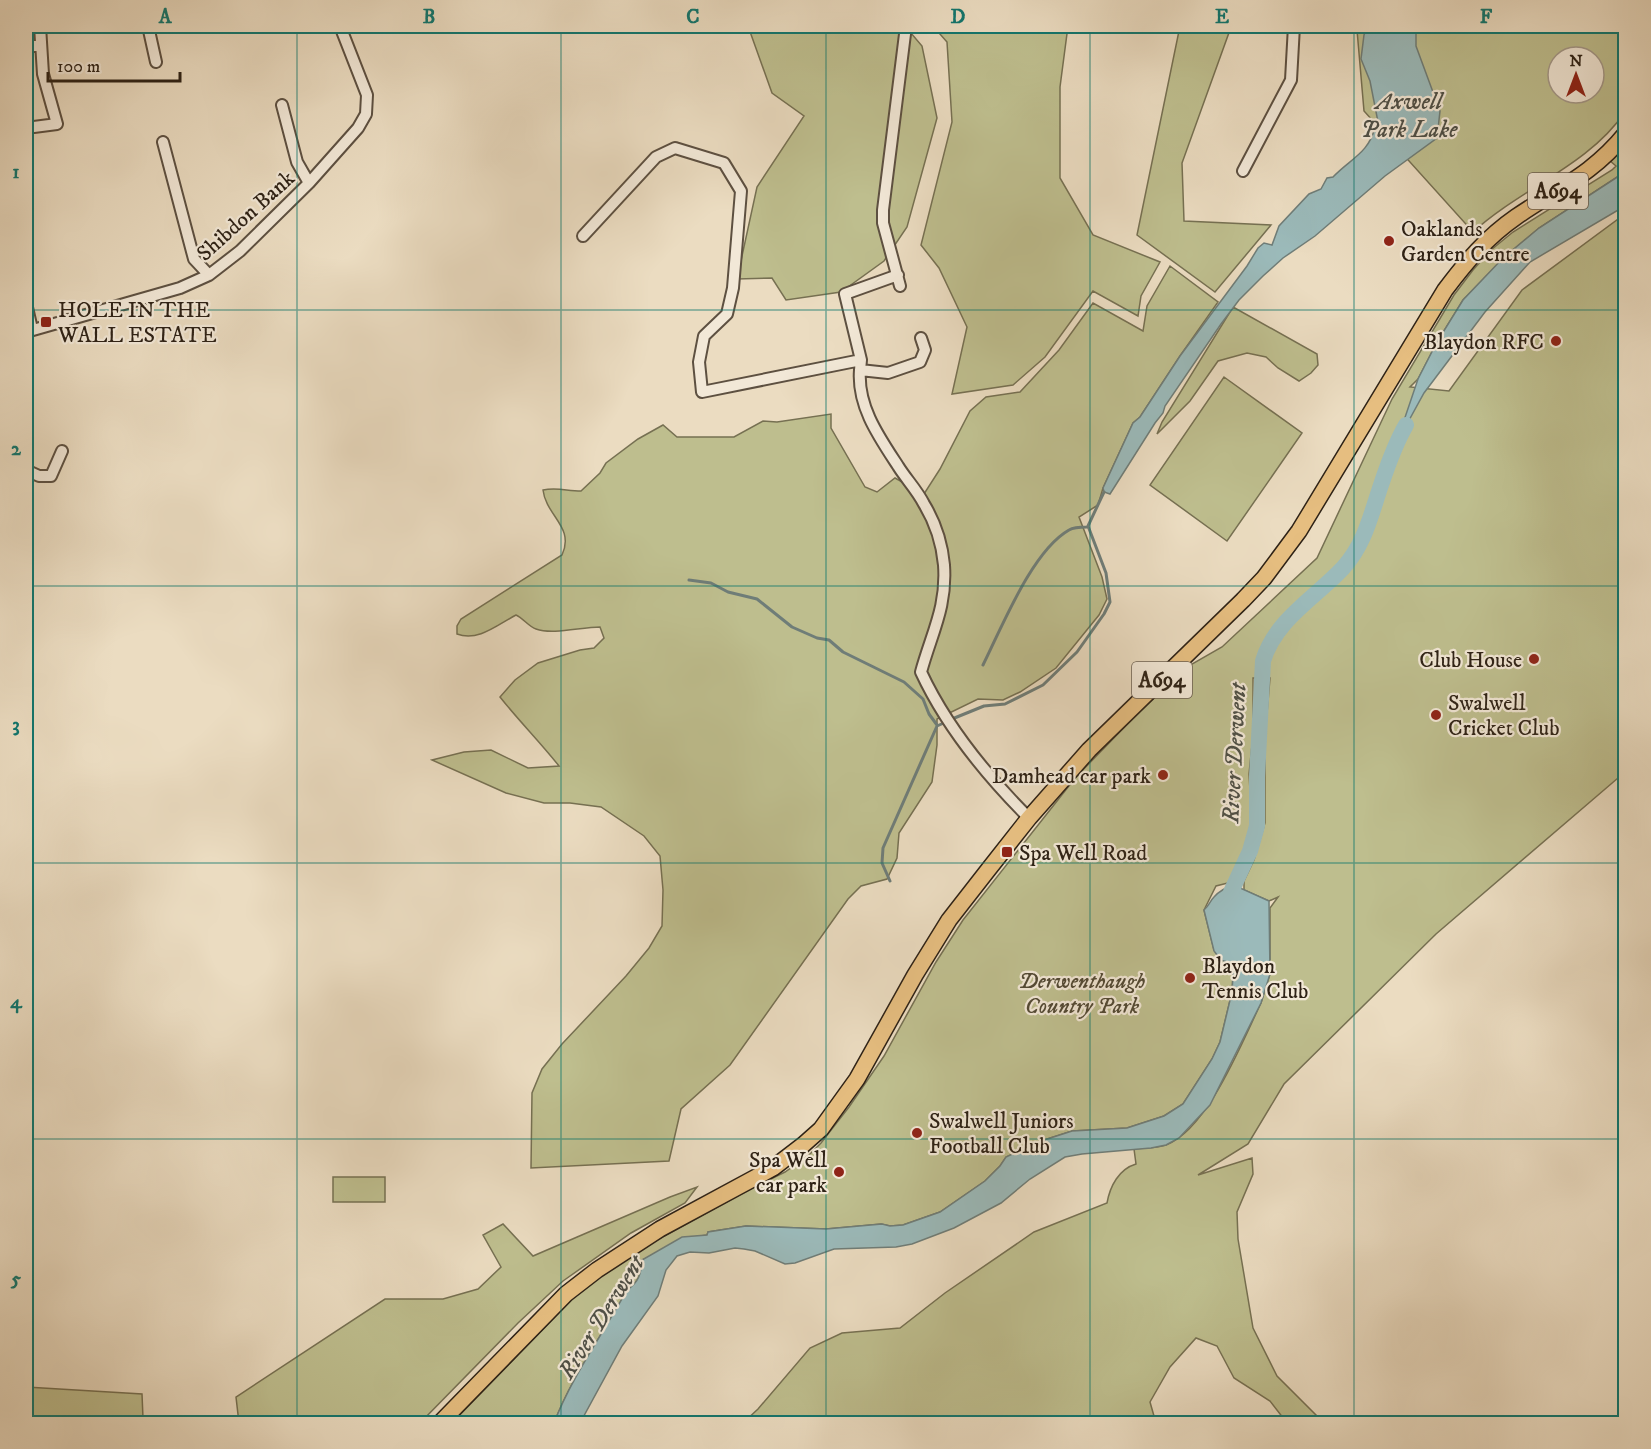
<svg xmlns="http://www.w3.org/2000/svg" width="1651" height="1449" viewBox="0 0 1651 1449" font-family="'IM FELL DW Pica',serif">
	<style>
		.green { fill: #bebe8e; stroke: #767052; stroke-width: 1.5; fill-rule: evenodd }
		.water { fill: #9bbaba; stroke: #6f7d78; stroke-width: 1.5 }
		.lines { fill: none; stroke-linecap: round; stroke-linejoin: round }
		.stream { stroke: #6f7d78; stroke-width: 3 }
		.river { stroke: #9bbaba; stroke-width: 16 }
		.minor-casing { stroke: #5d5041; stroke-width: 14 }
		.primary-casing { stroke: #2e2216; stroke-width: 18 }
		.minor { stroke: #f2e8d7; stroke-width: 10 }
		.primary { stroke: #e6be80; stroke-width: 15 }
		.grid { fill: none; stroke: #0f766e; stroke-width: 1.5; stroke-opacity: 0.55 }
		.poi-dot { fill: #8f2418; stroke: #f2e8d7; stroke-width: 2 }
		.labels { text-anchor: middle; stroke-width: 4.5; stroke-linejoin: round; paint-order: stroke }
		.shield { fill: #f2e8d7; stroke: #695d50; stroke-width: 1.5 }
		.shield-label { font-size: 21px; font-weight: bold; fill: #2e2216 }
		.street-label { font-size: 22px; fill: #2e2216; stroke: #f2e8d7 }
		.poi-label { font-size: 22px; fill: #2e2216; stroke: #f2e8d7; text-anchor: start }
		.park-label { font-size: 22px; font-style: italic; fill: #524934; stroke: #f2e8d7 }
		.water-label { font-size: 24px; font-style: italic; fill: #4f5047; stroke: #f2e8d7 }
		.neatline { fill: none; stroke: #0f766e; stroke-width: 2 }
		.grid-label { font-size: 20px; text-anchor: middle; font-weight: bold; fill: #0f766e }
	</style>
	<rect width="100%" height="100%" fill="#ebdcc1"/>
	<filter id="stains"><feTurbulence type="fractalNoise" baseFrequency=".00333" numOctaves="4"/><feColorMatrix values="0 0 0 0 .2 0 0 0 0 .09 0 0 0 0 .02 0 0 0 .5 -.17"/></filter>
	<radialGradient id="worn" r=".72"><stop offset=".6" stop-color="#630" stop-opacity="0"/><stop offset="1" stop-color="#630" stop-opacity=".3"/></radialGradient>
	<path class="green" d="M748,26H905L922,46L937,118L907,227L884,261L841,292L786,300L772,278L737,279L757,187L804,116L772,93Z
		M933,26H1068L1060,87V178L1093,235L1160,262L1141,296L1138,316L1093,291L1045,357L1013,385L952,394L967,327L939,268L921,245L952,122L947,42Z
		M1180,26H1231V27L1182,163L1184,221L1271,225L1215,292L1137,235Z
		M1359,26H1625V112C1588,166 1521,188 1473,232L1364,111L1357,30ZM1558,57H1594V93H1558Z
		M1625,141V172L1539,228L1503,259L1463,300L1437,342L1418,379L1410,387L1449,391L1522,290L1625,214V772L1436,934L1284,1084L1248,1144L1198,1175L1252,1158L1253,1174L1237,1212L1238,1239L1253,1328L1277,1376L1324,1423H1287L1270,1401L1234,1378L1217,1346L1196,1338L1170,1367L1150,1402L1156,1423H743L758,1409L810,1348L842,1333L900,1328L945,1293L1034,1232L1107,1203C1110,1186 1119,1169 1136,1164L1134,1149C1144,1148 1157,1148 1166,1145C1208,1129 1242,1042 1261,1003L1270,974V908L1278,897L1269,901L1244,890V881L1254,860L1265,823V737L1270,678H1253V735L1249,774L1252,823L1236,881L1216,886L1204,910L1214,950L1221,960L1228,961L1232,968L1233,975L1232,992L1220,1042L1212,1059L1183,1104L1164,1116L1127,1128L1072,1131L1041,1141L1006,1157L1000,1166L985,1181L940,1212L903,1225L890,1226L881,1224L826,1229L746,1226L708,1232L707,1235L694,1237L642,1260C641,1274 639,1282 627,1290C603,1334 572,1376 554,1423L451,1424L578,1293L624,1258L741,1194L785,1172L809,1155L821,1143L849,1107L884,1056L936,962L963,920L1076,777L1143,708L1192,664L1222,647L1317,558L1392,399L1454,295L1473,270L1491,250L1513,232L1612,170L1616,166L1609,160Z
		M1170,266L1218,302L1180,356L1140,417L1133,423L1103,488L1098,505L1079,517L1102,577L1107,599L1099,615L1056,668L1020,692L1003,700L978,699L937,719V745L932,782L899,833L897,858L887,879L861,886L848,899L730,1065L681,1109L669,1161L531,1168L532,1093L542,1069L562,1044L626,976L649,948L662,926L663,890L660,856L644,836L601,807L570,803H544L506,793L432,760L464,752L491,750L528,768L559,766C540,742 519,721 500,697L515,680L538,663L580,650L594,648L604,638L600,627C581,627 553,635 536,629C529,627 523,618 516,615C497,625 478,642 457,634V626L461,619L562,555C575,527 546,516 543,490C557,487 567,491 581,491L600,473L606,463L638,439L663,425L677,437H734L763,421L777,422L831,414V428L865,487L877,492L895,478L924,494L940,469L970,411L986,397L1020,392L1059,350L1093,303L1143,331L1147,306Z
		M1233,307L1317,354L1318,365L1311,373L1299,381L1278,368L1266,357L1247,353L1218,361L1190,401L1157,434L1162,422Z
		M1224,377L1302,433L1227,541L1150,485Z
		M333,1177H385V1202H333Z
		M697,1187L685,1203L631,1233L563,1281L518,1323L420,1423H239L236,1397L385,1299H443L478,1289L501,1267L483,1235L503,1224L533,1256L670,1197Z
		M26,1387L142,1394L143,1418L138,1423H26Z"/>
	<path class="water" d="M1368,26H1416V46L1440,111L1437,138L1385,176L1315,236L1283,258L1263,276L1239,300L1221,324L1165,406L1163,413L1155,423L1110,494L1104,492L1103,488L1133,423L1140,417L1180,356L1247,266L1258,248L1264,243L1272,245L1279,226L1309,194L1321,189L1327,178L1333,177C1350,159 1369,153 1375,127H1379L1370,81L1361,59L1364,35Z
		M1625,172V206L1530,262L1485,312L1424,393L1396,444L1418,379L1437,342L1463,300L1503,258L1539,228Z
		M1237,883L1240,888L1269,901L1270,974L1261,1003L1210,1105L1179,1138L1166,1145L1151,1148L1082,1154L1065,1157L1030,1179L1001,1203L954,1228L912,1244L896,1247L834,1249L795,1263L785,1264L755,1251L744,1249L735,1248L709,1253L690,1252L677,1256L666,1270L658,1296L622,1346L580,1423H554C572,1376 603,1334 627,1290C639,1282 641,1274 642,1260L682,1237L707,1235L708,1232L746,1226L826,1229L882,1224L890,1226L903,1225L940,1212L985,1181L1000,1166L1006,1157L1041,1141L1072,1131L1127,1128L1164,1116L1183,1104L1212,1059L1220,1042L1232,992L1233,975L1230,963L1221,960L1214,951L1204,910C1209,906 1210,901 1214,897C1220,890 1229,886 1237,883Z"/>
	<g class="lines">
		<path class="stream" d="M689,580L711,583L728,592L757,599L792,627L817,638L829,640L843,652L904,682L923,699L929,714L937,725
			M983,665C1002,627 1032,551 1069,530C1074,527 1082,527 1087,527
			M952,719L984,706L1005,704L1043,685L1077,652L1104,614L1110,602L1106,573L1088,526L1104,492
			M890,881L882,863L883,848L937,726L946,722"/>
		<path class="river" d="M1232,903L1231,892L1250,851L1257,826V777L1263,661C1275,620 1315,598 1343,568C1365,544 1371,514 1381,485C1388,464 1395,444 1406,425"/>
		<g class="minor-casing">
			<path id="minor" d="M148,26L156,62
				M26,46H41
				M282,105L297,162L309,183
				M26,128L57,124L43,74L40,26
				M163,142L194,259L209,275
				M1243,171L1291,80L1294,26
				M583,236L656,157L675,148L724,163L741,191L733,288L727,314L704,336L699,362L702,392L861,360L860,370
				M900,286L883,223V210L906,26
				M26,303L32,329
				M26,332L180,288L209,275L240,251L309,183L358,128L366,114L367,95L340,26
				M921,338L925,350L920,362L888,373L860,370C857,406 879,437 898,466C906,479 917,490 924,504C935,522 942,543 944,565C947,607 932,632 921,672C946,726 987,776 1029,818
				M861,360L845,294L898,275
				M26,470L39,476H51L62,451"/>
		</g>
		<g class="primary-casing">
			<path id="primary" d="M439,1424L566,1294L597,1270L660,1229L773,1168L803,1145L821,1129L857,1079L915,975L949,920L988,870L1029,818L1089,750L1243,600L1264,578L1299,531L1445,290C1466,262 1487,237 1516,217C1558,188 1592,175 1626,133"/>
		</g>
		<use href="#minor" class="minor"/>
		<use href="#primary" class="primary"/>
	</g>
	<path class="grid" d="M297,26V1424M561,26V1424M826,26V1424M1090,26V1424M1354,26V1424M26,310H1626M26,586H1626M26,863H1626M26,1139H1626"/>
	<g class="poi-dot">
		<circle cx="1389" cy="241" r="6"/>
		<rect x="40" y="316" width="12" height="12" rx="3"/>
		<circle cx="1556" cy="341" r="6"/>
		<circle cx="1534" cy="659" r="6"/>
		<circle cx="1436" cy="715" r="6"/>
		<circle cx="1163" cy="775" r="6"/>
		<rect x="1001" y="846" width="12" height="12" rx="3"/>
		<circle cx="1190" cy="978" r="6"/>
		<circle cx="917" cy="1133" r="6"/>
		<circle cx="839" cy="1172" r="6"/>
	</g>
	<g class="labels">
		<g class="shield">
			<rect x="1528" y="173" width="60" height="36" rx="4.5"/>
			<rect x="1132" y="662" width="60" height="36" rx="4.5"/>
		</g>
		<g class="shield-label">
			<text x="1558" y="198">A694</text>
			<text x="1162" y="687">A694</text>
		</g>
		<g class="street-label">
			<text transform="translate(245 215) rotate(-42)" y="8">Shibdon Bank</text>
		</g>
		<g class="poi-label">
			<text x="1401" y="236">Oaklands<tspan x="1401" dy="25">Garden Centre</tspan></text>
			<text x="58" y="317">HOLE IN THE<tspan x="58" dy="25">WALL ESTATE</tspan></text>
			<text x="1544" y="349" text-anchor="end">Blaydon RFC</text>
			<text x="1522" y="667" text-anchor="end">Club House</text>
			<text x="1448" y="710">Swalwell<tspan x="1448" dy="25">Cricket Club</tspan></text>
			<text x="1151" y="783" text-anchor="end">Damhead car park</text>
			<text x="1019" y="860">Spa Well Road</text>
			<text x="1202" y="973">Blaydon<tspan x="1202" dy="25">Tennis Club</tspan></text>
			<text x="929" y="1128">Swalwell Juniors<tspan x="929" dy="25">Football Club</tspan></text>
			<text x="827" y="1167" text-anchor="end">Spa Well<tspan x="827" dy="25">car park</tspan></text>
		</g>
		<g class="park-label">
			<text x="1082" y="988">Derwenthaugh<tspan x="1082" dy="25">Country Park</tspan></text>
		</g>
		<g class="water-label">
			<text x="1409" y="109">Axwell<tspan x="1409" dy="28">Park Lake</tspan></text>
			<text transform="translate(1234 753) rotate(-87)" y="8">River Derwent</text>
			<text transform="translate(601 1317) rotate(-58)" y="8">River Derwent</text>
		</g>
	</g>
	<rect width="1651" height="1449" fill="none" stroke="#ebdcc1" stroke-width="66"/>
	<g transform="translate(1576 75)"><circle r="28" fill="#f2e8d7" stroke="#a4998a" stroke-width="1.5"/>
	<path d="M0-4.5L10 22L0 15L-10 22Z" fill="#8f2418"/>
	<text y="-9" font-size="16" font-weight="bold" text-anchor="middle" fill="#2e2216">N</text>
	</g>
	<path d="M48 72v9h132v-9" fill="none" stroke="#2e2216" stroke-width="3"/>
	<text x="57" y="72" font-size="18" fill="#2e2216" stroke="#f2e8d7" stroke-width="4.5" paint-order="stroke">100 m</text>
	<rect x="33" y="33" width="1585" height="1383" class="neatline"/>
	<g class="grid-label">
		<text x="165" y="23">A</text>
		<text x="429" y="23">B</text>
		<text x="693" y="23">C</text>
		<text x="958" y="23">D</text>
		<text x="1222" y="23">E</text>
		<text x="1486" y="23">F</text>
		<text x="16" y="178">1</text>
		<text x="16" y="455">2</text>
		<text x="16" y="731">3</text>
		<text x="16" y="1008">4</text>
		<text x="16" y="1285">5</text>
	</g>
	<rect width="100%" height="100%" filter="url(#stains)"/>
	<rect width="100%" height="100%" fill="url(#worn)"/>
</svg>
